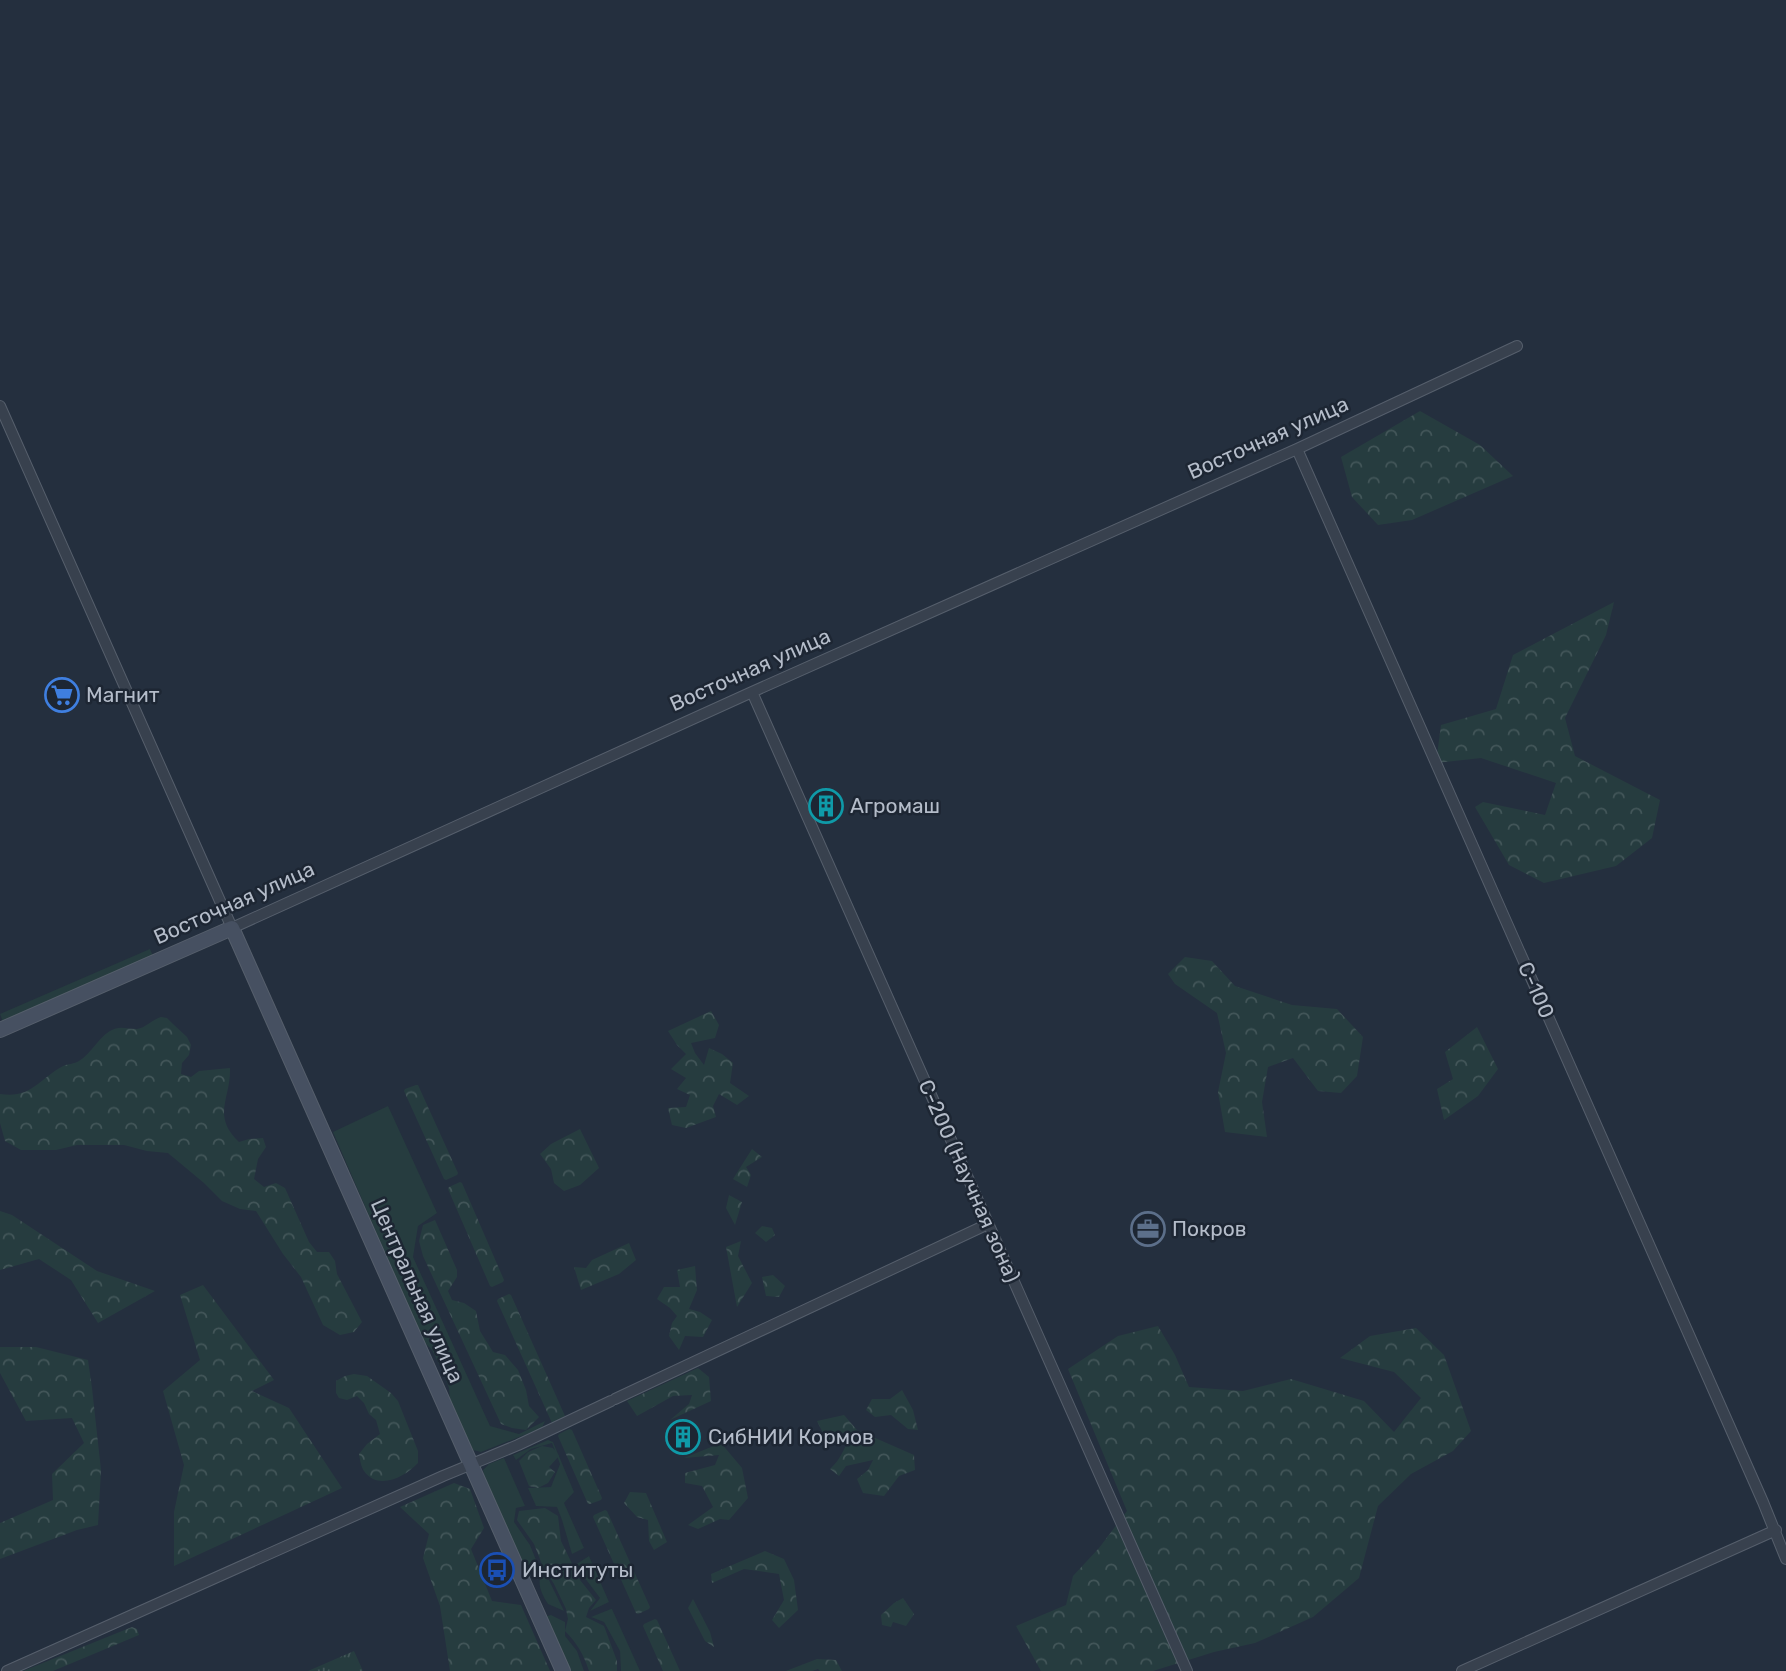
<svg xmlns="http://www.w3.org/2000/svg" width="1786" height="1671" viewBox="0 0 1786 1671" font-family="Rubik,sans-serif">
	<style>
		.grass { fill: #263c3f }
		.forest { fill: url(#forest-crowns) }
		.park { fill: url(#park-tufts) }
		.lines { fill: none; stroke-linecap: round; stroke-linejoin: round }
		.minor-casing { stroke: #565f6c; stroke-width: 12 }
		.secondary-casing { stroke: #565f6c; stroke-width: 16 }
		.minor { stroke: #38414e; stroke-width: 10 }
		.secondary { stroke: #465061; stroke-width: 14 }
		.labels { text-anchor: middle; stroke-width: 5; stroke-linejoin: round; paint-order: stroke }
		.street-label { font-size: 21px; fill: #b4bcc9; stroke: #1d2633 }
		.poi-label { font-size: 21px; fill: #b4bcc9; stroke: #1d2633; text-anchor: start }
	</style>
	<defs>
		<pattern id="forest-crowns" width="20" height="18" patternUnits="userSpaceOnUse" patternTransform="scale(1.75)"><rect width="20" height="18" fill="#263c3f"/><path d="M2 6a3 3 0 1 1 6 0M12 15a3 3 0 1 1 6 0" fill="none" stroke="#435659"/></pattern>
		<pattern id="park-tufts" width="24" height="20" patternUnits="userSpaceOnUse" patternTransform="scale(1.75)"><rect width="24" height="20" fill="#263c3f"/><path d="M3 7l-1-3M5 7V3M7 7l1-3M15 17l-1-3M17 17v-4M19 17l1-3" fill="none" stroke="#435659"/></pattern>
	</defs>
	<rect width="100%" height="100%" fill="#242f3e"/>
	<path class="grass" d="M150,949L153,956L3,1022L0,1014Z
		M388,1106L437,1213L418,1226L413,1257L490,1426L519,1434L545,1421L542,1428L481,1452L473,1450L450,1402L449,1388L442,1370L432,1350L423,1341L333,1132Z
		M548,1440L553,1442L574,1492L564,1503L584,1548L572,1554L562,1520L557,1507L536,1506L528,1488L551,1487L560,1464L552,1443L531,1449L516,1460L513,1455Z
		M504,1458L525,1506L516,1508L514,1522L530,1545L540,1570L534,1572L526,1570L485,1481L483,1470L489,1464Z
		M589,1556L609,1602L590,1611L600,1598L575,1565Z
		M547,1576L564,1611L548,1604C543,1596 538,1587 540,1578Z
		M611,1609H612L640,1671H621L620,1651L604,1622L591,1617Z
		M551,1615L565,1622V1636L577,1651L584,1671H571L547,1616Z"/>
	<path class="forest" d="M1420,411L1480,445L1513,476L1412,520L1378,525L1352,497L1341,457Z
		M1614,602L1606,635L1565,718L1575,756L1660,800L1652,838L1616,866L1544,883L1509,865L1475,807L1483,802L1545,815L1556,783L1481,758L1436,763L1441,725L1496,709L1513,655Z
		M1185,957L1212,961L1235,986L1292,1005L1337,1009L1363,1037L1357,1076L1341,1093L1318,1091L1293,1058L1268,1067L1262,1102L1267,1137L1225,1132L1218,1092L1226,1053L1217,1013L1175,984L1168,974Z
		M711,1011L719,1025L715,1038L691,1043L695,1053L704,1065L709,1048L722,1054L733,1063L730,1083L749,1096L737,1105L719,1094L713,1106L716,1117L686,1128L672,1125L668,1108L686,1107L690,1095L677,1089L686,1078L671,1069L686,1054L677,1045L668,1031Z
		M161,1017L167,1018L173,1024L187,1037L191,1045L189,1055L182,1063L181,1074L191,1077L199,1071L230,1068C231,1099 211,1115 239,1142L249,1139L263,1138L266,1147L258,1159L254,1179L264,1187L276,1183L285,1188L309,1242L317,1252H329L335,1261L337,1274L362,1322L354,1332L340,1335L323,1325L301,1277L283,1254L256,1211L240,1209L222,1201L204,1183L168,1153L147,1151L124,1145H77L56,1150H21L5,1141L0,1123V1094C31,1099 39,1079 63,1066C68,1064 74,1064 79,1061C91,1054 98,1038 110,1031C120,1025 126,1029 137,1029C145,1028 152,1020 161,1017Z
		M1477,1027L1498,1069L1478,1096L1444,1120L1437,1089L1453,1079L1445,1052Z
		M416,1085H418L458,1173L457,1175L446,1180L444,1179L404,1091L405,1089Z
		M580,1129L599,1168L580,1185L564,1191L554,1183L551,1169L540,1154L551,1144Z
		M752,1149L762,1157L746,1167L751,1175L747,1187L733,1179Z
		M460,1182L462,1183L504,1280L503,1282L492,1287L490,1286L448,1189L449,1187Z
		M729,1195L742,1202L735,1225L726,1208Z
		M0,1211L12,1215L97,1271L155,1291L98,1323L71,1280L39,1259L0,1270Z
		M435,1220L457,1270V1277L448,1291L452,1300L464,1303L476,1311L480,1331L493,1352L505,1355L518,1370L526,1390L529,1406L539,1417L526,1430L512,1428L501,1424L423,1256L419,1241L423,1225Z
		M762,1226L772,1228L775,1235L766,1242L755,1233Z
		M741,1241L738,1256L752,1283L737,1307L726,1247Z
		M629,1243L636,1260L619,1274L581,1290L574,1267L586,1268L592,1260Z
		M695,1266L697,1290L689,1309L700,1312L712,1320L703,1337L685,1336L679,1350L669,1336L672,1323L677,1316L670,1308L657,1299L664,1287H680L677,1270Z
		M773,1275L785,1286L779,1297L766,1296L762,1277Z
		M203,1285L274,1380L252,1391L289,1408L342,1488L174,1566V1512L184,1465L163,1391L200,1360L180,1295Z
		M509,1294L511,1295L565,1416L552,1423L497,1301L498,1299Z
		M1158,1326L1175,1355L1189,1387L1243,1391L1291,1379L1364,1401L1394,1432L1421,1398L1394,1372L1340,1358L1370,1336L1416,1328L1444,1355L1471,1431L1453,1451L1411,1474L1378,1506L1359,1578L1313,1617L1255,1643L1214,1652L1153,1671H1041L1016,1626L1066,1605L1073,1576L1099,1548L1127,1511L1068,1369L1118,1336Z
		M0,1347H36L88,1360L92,1388L101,1470L98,1525L77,1530L0,1559V1523L53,1500L52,1474L84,1443L72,1418L26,1421L0,1373Z
		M698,1368L709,1377L711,1401L670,1420L689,1404L692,1395L673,1396L637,1416L627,1401Z
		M354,1374L367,1376L391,1393L398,1401L418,1451V1463C405,1477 378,1491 364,1471C361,1467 360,1459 359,1454L367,1444L380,1434L376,1420L369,1414L364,1403L357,1396L347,1400L339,1398L336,1393V1381L345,1376Z
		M902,1390L913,1410L918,1430L908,1429L891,1415L875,1417L866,1410L872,1399H890Z
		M844,1415L857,1430L914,1455L915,1470L899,1476L884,1496L863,1493L857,1479L868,1470L873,1460L846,1466L839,1476L830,1469C841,1459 843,1450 850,1438L845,1432L827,1441L817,1421Z
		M569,1429L572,1430L602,1498L601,1500L590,1504H588L558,1436L559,1434Z
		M721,1443L742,1468L748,1498L729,1520L720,1519L698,1529L688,1525L713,1507L702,1486L685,1483V1473L715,1465L719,1455L684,1458Z
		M542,1446L553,1448L559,1456L549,1467L555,1472L548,1483L538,1488L529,1486L519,1461L528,1452Z
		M454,1483L470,1489L484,1528L471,1549L492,1601L521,1605L550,1671H450L440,1606L423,1558L429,1534L400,1507Z
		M630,1492L646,1493L667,1542L654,1550L649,1541L648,1520L637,1517L624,1503Z
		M545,1508L558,1516L561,1541L580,1580L596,1600L589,1608L586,1617L604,1626L617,1661V1671H589C584,1655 577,1643 565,1631L568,1619L566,1609L554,1584L543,1567L534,1544L517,1520L519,1511Z
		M605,1510L607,1511L650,1607L649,1609L638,1614L636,1613L593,1517L594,1515Z
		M765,1551L784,1559L794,1580L798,1610L779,1628L772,1620L784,1600L779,1574L744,1569L712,1583L711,1574Z
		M903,1598L914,1614L906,1626L893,1622L891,1627L882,1625L881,1615L894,1603Z
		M693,1599L710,1632L714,1647L705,1641L688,1608Z
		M655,1619L657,1620L680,1671H663L643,1626L644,1624Z
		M132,1627L137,1629L139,1635L53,1671H23Z
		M817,1659L836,1660L842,1671H820L818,1669L812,1671H786Z"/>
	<path class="park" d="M354,1651L363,1671H308Z"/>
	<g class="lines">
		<g class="minor-casing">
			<path id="minor" d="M0,406L232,928L752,692L1297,449L1517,346
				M1297,449L1763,1502L1786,1559
				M752,692L1187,1671
				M615,1399L988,1224
				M7,1671L443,1476L518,1445L611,1401
				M1462,1671L1776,1530"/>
		</g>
		<g class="secondary-casing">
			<path id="secondary" d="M0,1030L232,928L563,1671"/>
		</g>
		<use href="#minor" class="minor"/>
		<use href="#secondary" class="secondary"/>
	</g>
	<defs>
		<g id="supermarket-ring" transform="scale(1.75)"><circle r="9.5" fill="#1d2633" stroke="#3f7fe0" stroke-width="1.5"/><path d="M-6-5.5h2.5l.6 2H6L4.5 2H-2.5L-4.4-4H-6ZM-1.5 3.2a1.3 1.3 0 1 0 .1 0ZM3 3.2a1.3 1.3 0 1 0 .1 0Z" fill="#3f7fe0"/></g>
		<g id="building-ring" transform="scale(1.75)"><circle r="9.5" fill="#1d2633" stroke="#0f9aa8" stroke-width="1.5"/><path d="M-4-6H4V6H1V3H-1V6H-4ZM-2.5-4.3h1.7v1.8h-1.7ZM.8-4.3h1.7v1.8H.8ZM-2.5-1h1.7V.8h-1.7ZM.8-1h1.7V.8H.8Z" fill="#0f9aa8"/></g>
		<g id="office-ring" transform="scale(1.75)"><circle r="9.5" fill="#1d2633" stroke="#5c6f8a" stroke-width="1.5"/><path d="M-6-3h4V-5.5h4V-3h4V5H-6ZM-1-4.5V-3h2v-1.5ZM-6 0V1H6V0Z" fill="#5c6f8a"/></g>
		<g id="bus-ring" transform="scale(1.75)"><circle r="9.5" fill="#1d2633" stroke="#1a4fb4" stroke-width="1.5"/><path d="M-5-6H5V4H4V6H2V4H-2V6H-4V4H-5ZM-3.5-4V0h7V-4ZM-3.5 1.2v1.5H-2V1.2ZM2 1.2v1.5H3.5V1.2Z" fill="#1a4fb4"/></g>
	</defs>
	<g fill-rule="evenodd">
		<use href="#supermarket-ring" x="62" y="695"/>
		<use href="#building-ring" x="826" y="806"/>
		<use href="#office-ring" x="1148" y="1229"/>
		<use href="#building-ring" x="683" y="1437"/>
		<use href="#bus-ring" x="497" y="1570"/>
	</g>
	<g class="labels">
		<g class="street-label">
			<text transform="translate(1268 438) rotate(-24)" y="7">Восточная улица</text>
			<text transform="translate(750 670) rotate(-24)" y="7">Восточная улица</text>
			<text transform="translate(234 903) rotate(-24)" y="7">Восточная улица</text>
			<text transform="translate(1536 990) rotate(66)" y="7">С-100</text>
			<text transform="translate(969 1181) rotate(66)" y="7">С-200 (Научная зона)</text>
			<text transform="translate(417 1291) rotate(66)" y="7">Центральная улица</text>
		</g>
		<g class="poi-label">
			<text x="86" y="702">Магнит</text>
			<text x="850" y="813">Агромаш</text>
			<text x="1172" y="1236">Покров</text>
			<text x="708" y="1444">СибНИИ Кормов</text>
			<text x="522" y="1577">Институты</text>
		</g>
	</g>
</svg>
